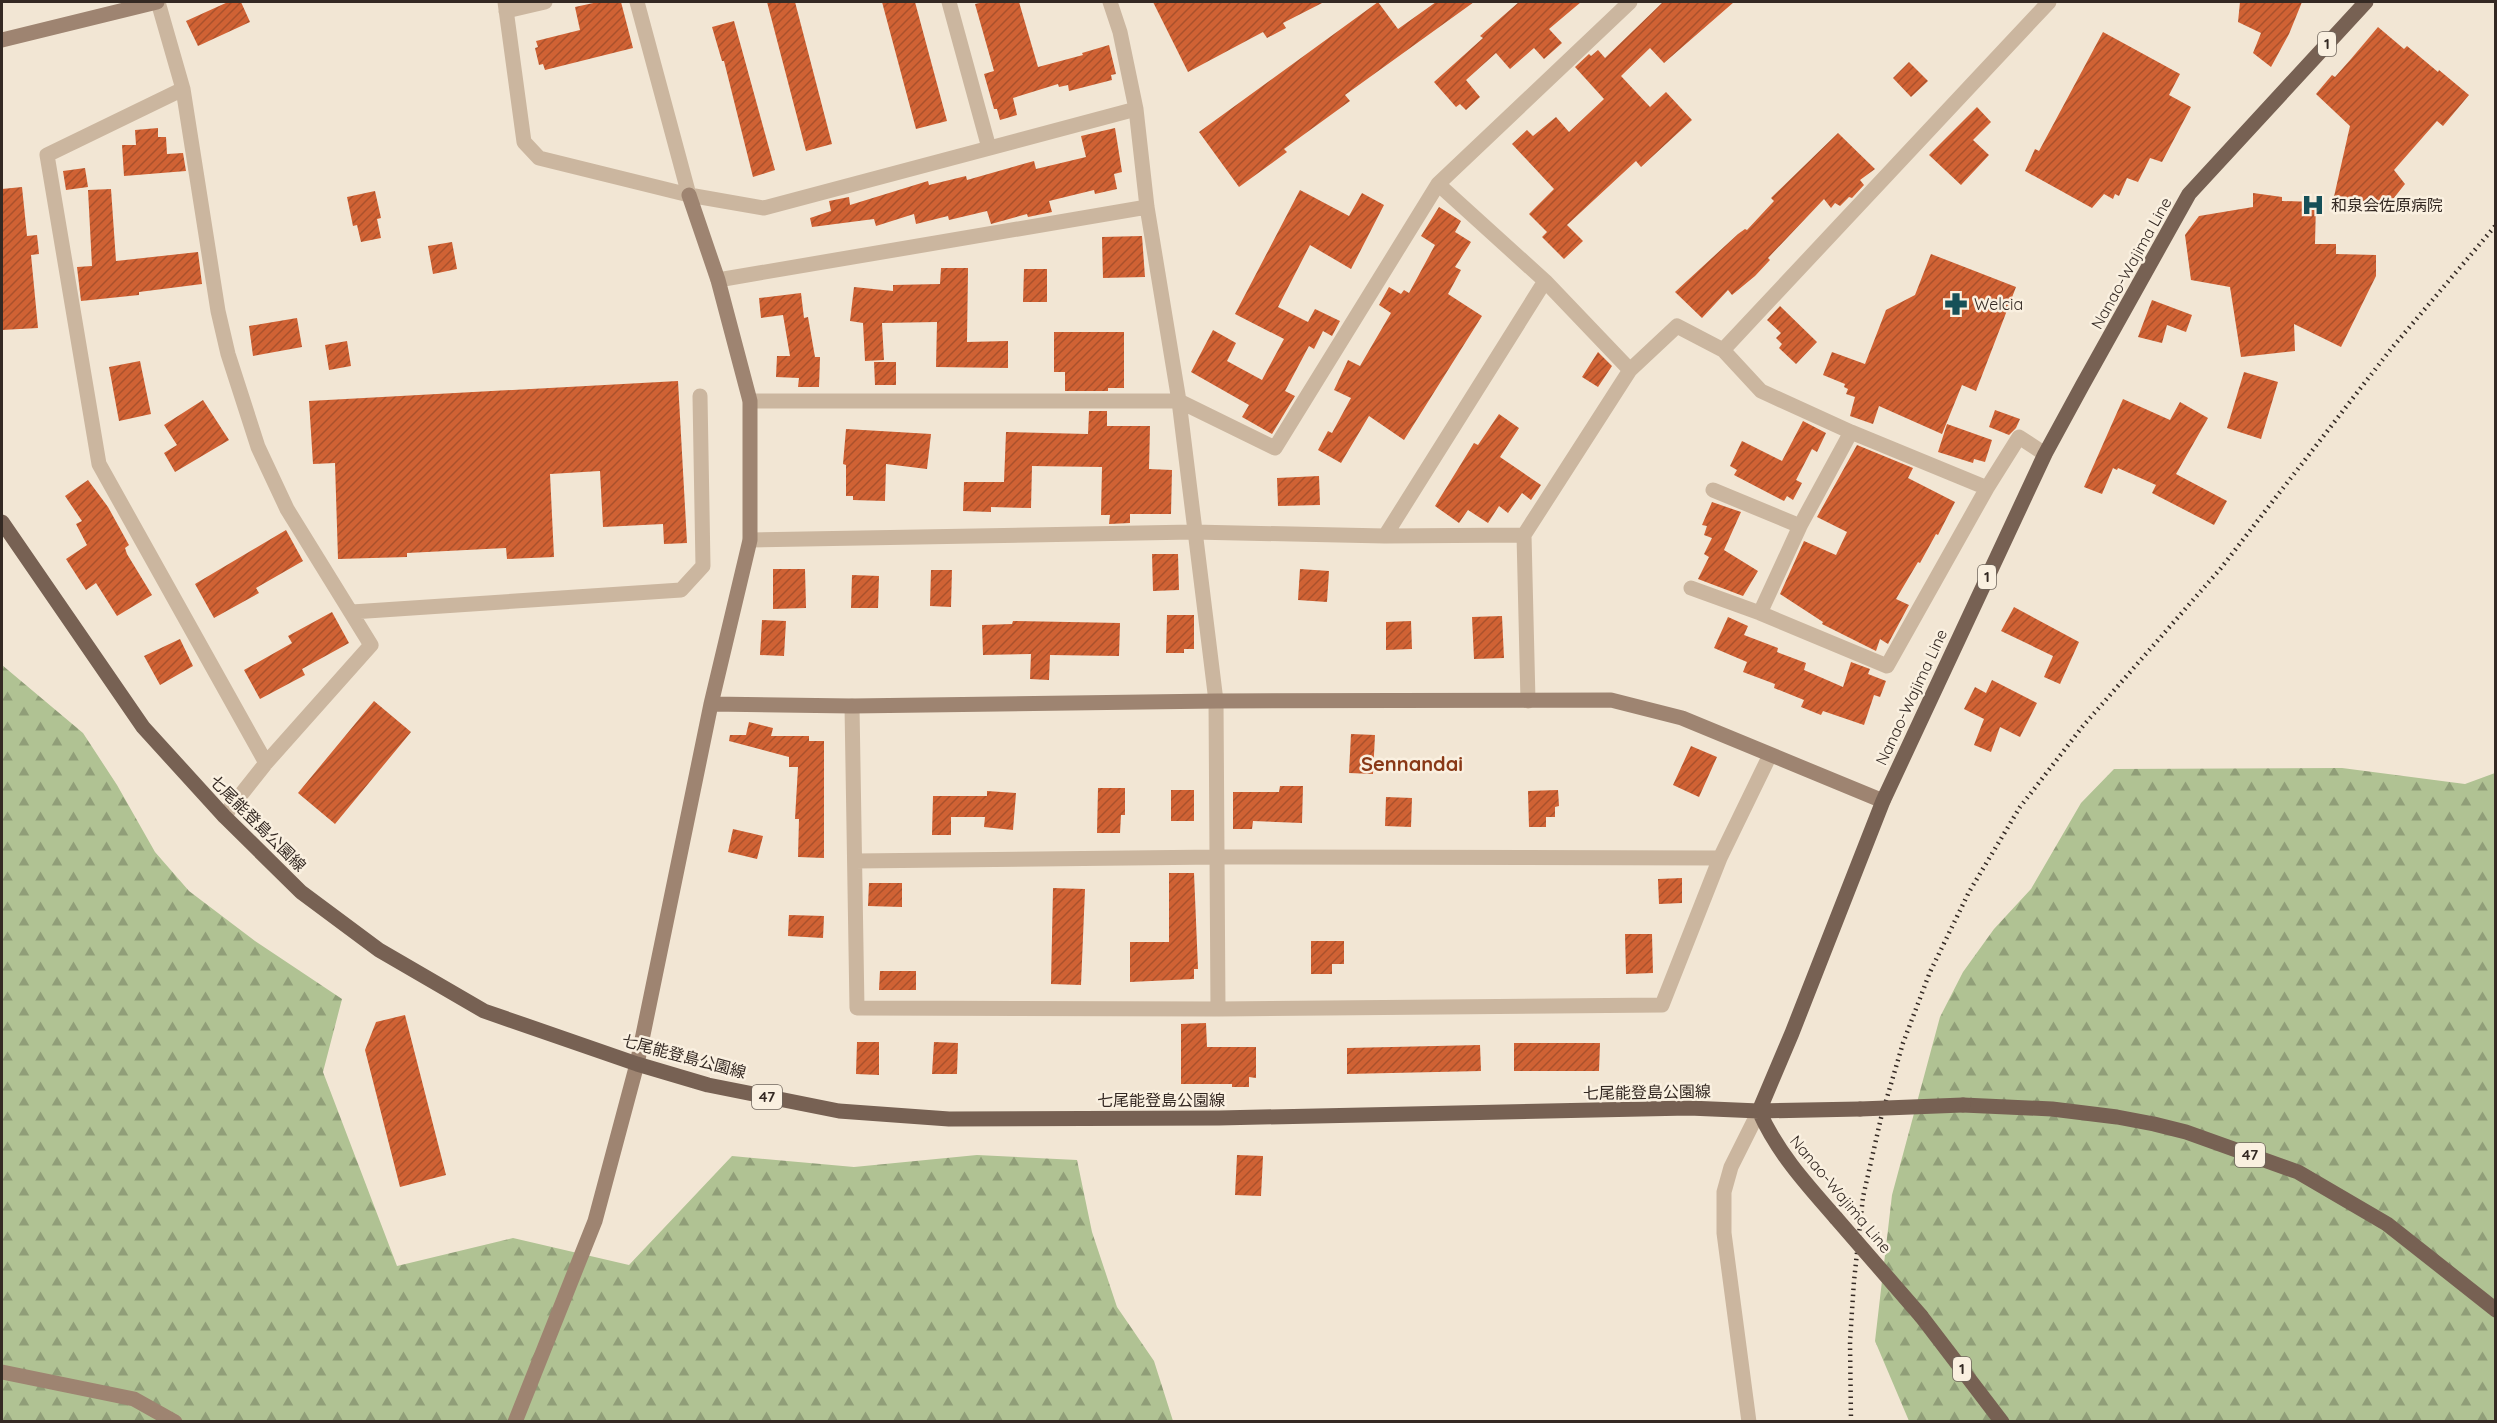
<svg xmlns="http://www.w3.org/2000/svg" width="2497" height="1423" viewBox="0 0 2497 1423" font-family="Quicksand,'Noto Sans JP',sans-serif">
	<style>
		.forest { fill: url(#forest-firs) }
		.building { fill: url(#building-hatch) }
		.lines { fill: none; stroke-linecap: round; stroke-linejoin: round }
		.street { stroke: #cbb69f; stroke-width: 15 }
		.secondary { stroke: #9e8471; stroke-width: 15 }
		.primary { stroke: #776153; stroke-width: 15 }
		.rail { stroke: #342923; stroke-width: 4.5; stroke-dasharray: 1.5 4.5; stroke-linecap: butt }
		.primary-bridge { stroke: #776153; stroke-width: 15 }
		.labels { text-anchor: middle; stroke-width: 5; stroke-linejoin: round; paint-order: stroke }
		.shield { fill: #faf0e0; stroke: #6f655c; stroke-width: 1.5 }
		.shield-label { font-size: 15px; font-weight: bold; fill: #342923 }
		.poi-label { font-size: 16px; fill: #342923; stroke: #faf0e0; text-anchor: start }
		.street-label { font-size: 16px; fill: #342923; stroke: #faf0e0 }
		.quarter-label { font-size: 20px; font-weight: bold; fill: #893816; stroke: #faf0e0 }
	</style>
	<defs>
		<pattern id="forest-firs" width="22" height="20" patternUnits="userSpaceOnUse" patternTransform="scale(1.5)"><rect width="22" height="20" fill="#b0c293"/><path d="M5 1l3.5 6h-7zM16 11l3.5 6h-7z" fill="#909e78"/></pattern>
		<pattern id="building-hatch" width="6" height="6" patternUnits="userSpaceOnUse" patternTransform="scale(1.5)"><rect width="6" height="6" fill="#d06234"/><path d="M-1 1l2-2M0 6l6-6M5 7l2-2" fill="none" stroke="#aa512c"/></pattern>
	</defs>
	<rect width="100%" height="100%" fill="#f2e6d4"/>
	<path class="forest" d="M2,665L83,733L117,785L155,852L189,891L255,941L342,999L323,1072L397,1266L513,1238L629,1265L732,1156L854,1167L977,1155L1077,1160L1092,1232L1117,1307L1154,1361L1173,1421H2Z
		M2342,768L2465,784L2495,773V1421H1909L1875,1341L1892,1195L1940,1017L1963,972L1994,929L2031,889L2081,803L2114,769Z"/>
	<path class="building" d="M228,2H241L250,22L198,46L186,21Z
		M598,2H621L633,48L545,70L543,64L539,65L535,48L538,47L536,41L580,30L575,7Z
		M767,2H795L832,144L806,151Z
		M882,2H915L947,121L916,129Z
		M985,2H1019L1038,67L1083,55L1082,53L1109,45L1116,74L1111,75L1112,80L1069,91L1068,85L1059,87L1058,84L1013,98L1017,115L1000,120L997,109H994L984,74L994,71L975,4Z
		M1153,2H1324L1283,23L1286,28L1267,38L1263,32L1188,72Z
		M1378,2L1398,29L1436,2H1474L1345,95L1350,101L1284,149L1287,152L1239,187L1199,132Z
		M1519,2H1581L1549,29L1562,43L1544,59L1534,48L1510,69L1496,53L1466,80L1480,97L1466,110L1460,104L1456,107L1434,82L1483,38L1480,36Z
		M1663,2H1734L1664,63L1650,48L1621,76L1650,107L1666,92L1692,120L1641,167L1636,161L1567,225L1583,241L1564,259L1542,237L1547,232L1529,214L1554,189L1512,144L1527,130L1533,136L1556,117L1569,132L1604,99L1575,67L1589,54L1591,56L1598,50L1605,58Z
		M2240,2H2302L2289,34L2271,67L2253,53L2261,33L2238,22Z
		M734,21L775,170L753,177L724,61H722L712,27Z
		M2378,27L2404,49L2407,46L2438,72L2439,70L2469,95L2443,126L2437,121L2394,170L2405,184L2385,209L2333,201L2350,126L2316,94L2332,75L2335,77L2351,59Z
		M2103,32L2180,74L2169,95L2191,107L2162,162L2150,158L2138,182L2127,178L2119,196L2115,194L2113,199L2104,194L2092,208L2025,171L2035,149L2039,151Z
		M1909,62L1928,81L1911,97L1893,78Z
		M1977,107L1991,122L1973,140L1989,155L1961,185L1929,155Z
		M158,128V137H166L167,154L183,153L186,171L124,176L122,145H136L135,130Z
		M1115,128L1122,172L1114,174L1117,189L1095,194L1094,190L1049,201L1052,212L1028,217L1027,214L991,224L987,211L949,220L948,216L916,224L914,214L876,226L874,219L812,227L810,218L831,211L829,201L849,197L850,205L928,181L929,185L966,176L967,180L1034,161L1036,169L1086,157L1081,136Z
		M1838,133L1875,169L1860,180L1864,185L1852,198L1849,197L1840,206L1835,203L1831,208L1824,199L1768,258L1770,260L1755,276L1732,295L1728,290L1702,318L1675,292L1738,234L1745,229L1747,230L1774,201L1771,198Z
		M85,168L88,187L66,190L63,171Z
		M22,187L27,236L37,235L39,254L31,255L38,328L2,330V189Z
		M111,189L116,261L198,252L202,284L139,292V295L81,301L77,267L92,266L88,190Z
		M1300,190L1349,216L1362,193L1384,205L1351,269L1310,245L1278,307L1308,322L1315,309L1340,321L1332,336L1323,331L1314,349L1309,346L1285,391L1295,396L1272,434L1242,417L1249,405L1191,372L1213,330L1236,343L1227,361L1262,380L1284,339L1235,314Z
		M375,191L381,218L377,219L381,238L361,242L357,225L353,226L347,197Z
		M2253,193L2282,197V201L2316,202L2315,244H2336V254L2376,255V276L2341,347L2294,324L2295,351L2241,357L2230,287L2191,280L2185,235L2199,216L2253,207Z
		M1439,207L1461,221L1455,232L1471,242L1455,267L1461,270L1448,294L1482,316L1404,440L1369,416L1341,463L1318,450L1328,431L1332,433L1351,398L1334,390L1348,360L1360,366L1391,313L1379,305L1389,287L1401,294L1404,290L1409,293L1435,245L1421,236Z
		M1142,236L1145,277L1103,278L1102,237Z
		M452,242L457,269L433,274L428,246Z
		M1931,254L2016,287L1976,391L1962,385L1942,434L1879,406L1873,424L1850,416L1855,397L1846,394L1848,389L1844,387L1845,384L1823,375L1832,352L1865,364L1886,310L1915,295Z
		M941,268H968L967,342L1008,341V368L936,367L937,322L882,323L884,360L865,361L863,323L850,321L854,287L893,291V285L940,284Z
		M1024,269H1047V302H1023Z
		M801,293L804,318L808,317L815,357H820L819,387H798L799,378L776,377L777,356H790L783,315L761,318L759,298Z
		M2152,300L2192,315L2186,332L2167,325L2162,343L2138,337Z
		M1780,306L1817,342L1796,364L1779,348L1782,344L1776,338L1781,333L1767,320Z
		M297,318L302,347L253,356L249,326Z
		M1054,332H1124V388H1108V391H1065V372H1054Z
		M347,341L351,366L329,370L325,345Z
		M1598,352L1612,366L1598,387L1582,377Z
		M140,361L151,414L119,421L109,367Z
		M874,362H896V385H875Z
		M2244,372L2278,382L2261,439L2227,428Z
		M678,381L687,543L664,544L663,524L603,527L600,471L550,474L554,557L507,559L506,548L407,553V557L338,559L335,463L313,464L309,401Z
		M2123,399L2170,420L2180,402L2208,418L2176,474L2227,501L2214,525L2152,493L2156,485L2118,468L2117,470L2113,468L2102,494L2084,487Z
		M203,400L229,440L175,472L164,453L177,445L164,425Z
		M1995,410L2020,419L2016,428L2009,435L1989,427Z
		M1089,411H1107V426H1150L1149,469L1172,470L1171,514H1130V523L1109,524L1110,515H1101L1102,467L1032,466L1031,508L991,507V512L963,511L964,482H1004L1006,432L1088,434Z
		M1499,414L1519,428L1500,457L1541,485L1531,500L1522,493L1508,513L1499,506L1488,523L1468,510L1459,523L1435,506L1474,443L1478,445Z
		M1803,421L1826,433L1817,452L1812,449L1796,480L1802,483L1793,500L1787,496L1784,501L1734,475L1737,470L1730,466L1742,441L1782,461Z
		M1947,424L1992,440L1985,462L1974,459L1973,463L1938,452Z
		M846,429L931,434L927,469L886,464L885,501L853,500V496H846V465L843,464Z
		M1857,445L1913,468L1908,478L1955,502L1938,535L1936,534L1920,563L1918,562L1896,599L1909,605L1888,644L1880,639L1876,651L1822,624L1823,622L1780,594L1804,541L1836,555L1847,532L1817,517Z
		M1319,476L1320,505L1278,506L1277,478Z
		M88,480L108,507L129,545L125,548L127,554L152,595L117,616L96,583L86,590L66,559L87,545L76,524L82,521L65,496Z
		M1712,502L1741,512L1724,550L1758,571L1743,596L1698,579L1709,557L1704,554L1712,538L1704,535L1707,526L1702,525Z
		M286,530L303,561L256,588L259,593L214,618L195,584Z
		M1152,554H1178L1179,590L1153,591Z
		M773,569H805L806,608L773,609Z
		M1300,569L1329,571L1327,602L1298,600Z
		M931,570H952L951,607L930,606Z
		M852,575L879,576L878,608H851Z
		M2014,607L2079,642L2060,684L2044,677L2053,656L2001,631Z
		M332,612L349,643L302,669L305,675L260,699L244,670L292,643L288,636Z
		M1167,615H1194V649H1184V653H1166Z
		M1502,616L1504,658L1474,659L1472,617Z
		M1728,617L1748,626L1744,635L1778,648L1777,652L1806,663L1804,670L1843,687L1851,662L1870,669L1868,674L1886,681L1880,697L1874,695L1864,725L1823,711L1821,715L1801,707L1804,700L1774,688L1775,684L1743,672L1747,662L1714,648Z
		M762,620L786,621L784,656L760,655Z
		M1013,621L1120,623L1119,656L1050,655L1049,680L1030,679L1031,654L983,655L982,625L1012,624Z
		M1411,621L1412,649L1386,650V622Z
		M180,639L193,666L160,685L144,656Z
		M1992,680L2037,703L2020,737L2000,727L1991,752L1974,745L1984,719L1964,709L1975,687L1986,693Z
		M374,701L411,732L335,824L298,793Z
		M749,722L773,728L771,736H809V741H824V858L798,857L799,819H795L798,767H789V757L729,741L730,735H746Z
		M1351,734L1375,735L1373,774L1349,773Z
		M1691,746L1717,757L1699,797L1673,785Z
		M1280,786H1303L1302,823L1253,821L1252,829H1233V792H1279Z
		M1098,788H1125V815H1121L1120,833H1097Z
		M1171,790H1194V821H1171Z
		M1558,790L1559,806L1555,807V817H1546V827H1529L1528,791Z
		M987,791L1016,793L1013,830L984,827L985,817H951V835H932L933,796H987Z
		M1386,797L1412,798L1411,827L1385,826Z
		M733,829L763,836L757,859L728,852Z
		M1169,873H1194L1198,969H1194V979L1130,982V942H1169Z
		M1682,878V903L1659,904L1658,879Z
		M869,883H902V907L868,906Z
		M1053,888L1085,889L1081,985L1051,984Z
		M789,915L824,916L823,938L788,936Z
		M1625,934H1652L1653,973L1626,974Z
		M1311,941H1344V964H1332V974H1311Z
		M880,971H916V990H879Z
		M405,1015L446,1175L400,1187L365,1050L376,1022Z
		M1206,1023L1207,1047H1256V1078L1249,1077V1087H1232V1084H1181V1024Z
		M857,1042H879V1075L856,1074Z
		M934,1042L958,1043L957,1074H932Z
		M1514,1043H1600L1599,1071H1514Z
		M1480,1045L1481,1071L1347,1074V1048Z
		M1237,1155L1263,1156L1261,1196L1235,1195Z"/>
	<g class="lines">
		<path class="street" d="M158,2L183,89L218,311L228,354L258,447L287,509L371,645L266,763L224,816
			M505,2L524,142L539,158L689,195L764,208L1136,109
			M637,2L689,195
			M949,2L989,148
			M1110,2L1120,32L1136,109L1147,207L1179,401L1216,701L1218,1009
			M506,11L545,2
			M183,89L47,155L99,464L266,763
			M1438,184L1545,281L1630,370
			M718,280L1147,207
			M1723,350L2049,2
			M750,401H1179L1275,448L1438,184L1630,2
			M1987,488L1887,666L1760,613L1800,526L1851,432L1987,488L2019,437L2045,454
			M1713,490L1800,526
			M1385,536L1545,281
			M750,540L1193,532L1385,536L1524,535
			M1691,588L1760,613
			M352,612L681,590L703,566L700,396
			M1528,701L1524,535L1630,370L1677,326L1723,350L1761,391L1851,432
			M852,706L857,1008L1218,1009L1662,1005L1720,858L1770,755
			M855,861L1218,857L1720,858
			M1749,1422L1724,1233V1192L1731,1167L1759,1111"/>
		<path class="secondary" d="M2,40L157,2
			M711,704L852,706L1216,701L1611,700L1682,718L1883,801
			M2,1372L134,1399L175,1422
			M515,1422L595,1221L637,1064L711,704L750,540V401L718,280L689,195"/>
		<path class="primary" d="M2,522L143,727L224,816L301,892L379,950L484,1011L637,1064L708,1085L839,1111L949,1119L1219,1118L1689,1108L1759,1111L1860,1109
			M1963,1105L2052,1109L2117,1117L2154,1124L2186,1132L2298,1172L2387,1224L2496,1310
			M1836,1218C1806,1184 1777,1152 1759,1111L1792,1033L1883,801L2045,454L2082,386L2189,194L2366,2
			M1921,1316L2002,1422"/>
		<path class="rail" d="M1851,1422L1850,1341L1854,1281L1863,1197L1881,1118L1903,1043L1930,972L1969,892L2020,807L2083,726L2221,568L2391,349L2496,225"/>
		<path class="primary-bridge" d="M1860,1109L1963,1105
			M1836,1218L1921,1316"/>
	</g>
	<defs>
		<g id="hospital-bare" transform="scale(1.8)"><path d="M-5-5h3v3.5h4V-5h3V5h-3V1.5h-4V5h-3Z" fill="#165058" stroke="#faf0e0" stroke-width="2.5" paint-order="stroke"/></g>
		<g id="pharmacy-bare" transform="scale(1.8)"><path d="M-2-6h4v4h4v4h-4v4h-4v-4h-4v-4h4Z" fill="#165058" stroke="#faf0e0" stroke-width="2.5" paint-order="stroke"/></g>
	</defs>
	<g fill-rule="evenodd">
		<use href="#hospital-bare" x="2313" y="205"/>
		<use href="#pharmacy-bare" x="1956" y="304"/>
	</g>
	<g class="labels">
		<g class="shield">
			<rect x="2318" y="32" width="18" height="24" rx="4.5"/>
			<rect x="1978" y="565" width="18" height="24" rx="4.5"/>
			<rect x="752" y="1085" width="30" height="24" rx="4.5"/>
			<rect x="2235" y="1143" width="30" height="24" rx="4.5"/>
			<rect x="1953" y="1357" width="18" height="24" rx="4.5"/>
		</g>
		<g class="shield-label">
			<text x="2327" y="49">1</text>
			<text x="1987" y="582">1</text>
			<text x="767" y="1102">47</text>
			<text x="2250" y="1160">47</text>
			<text x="1962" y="1374">1</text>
		</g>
		<g class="poi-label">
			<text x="2331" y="211">和泉会佐原病院</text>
			<text x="1974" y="310">Welcia</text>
		</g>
		<g class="street-label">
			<text transform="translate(2131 263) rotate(-61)" y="6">Nanao-Wajima Line</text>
			<text transform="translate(1911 697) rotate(-65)" y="6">Nanao-Wajima Line</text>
			<text transform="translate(258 823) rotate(45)" y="6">七尾能登島公園線</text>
			<text transform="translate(684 1056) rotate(15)" y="6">七尾能登島公園線</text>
			<text transform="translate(1647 1092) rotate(-1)" y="6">七尾能登島公園線</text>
			<text x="1161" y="1106">七尾能登島公園線</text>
			<text transform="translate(1841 1194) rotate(50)" y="6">Nanao-Wajima Line</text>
		</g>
		<g class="quarter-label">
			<text x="1412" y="771">Sennandai</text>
		</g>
	</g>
	<rect width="2497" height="1423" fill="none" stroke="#342923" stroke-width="6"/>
</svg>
